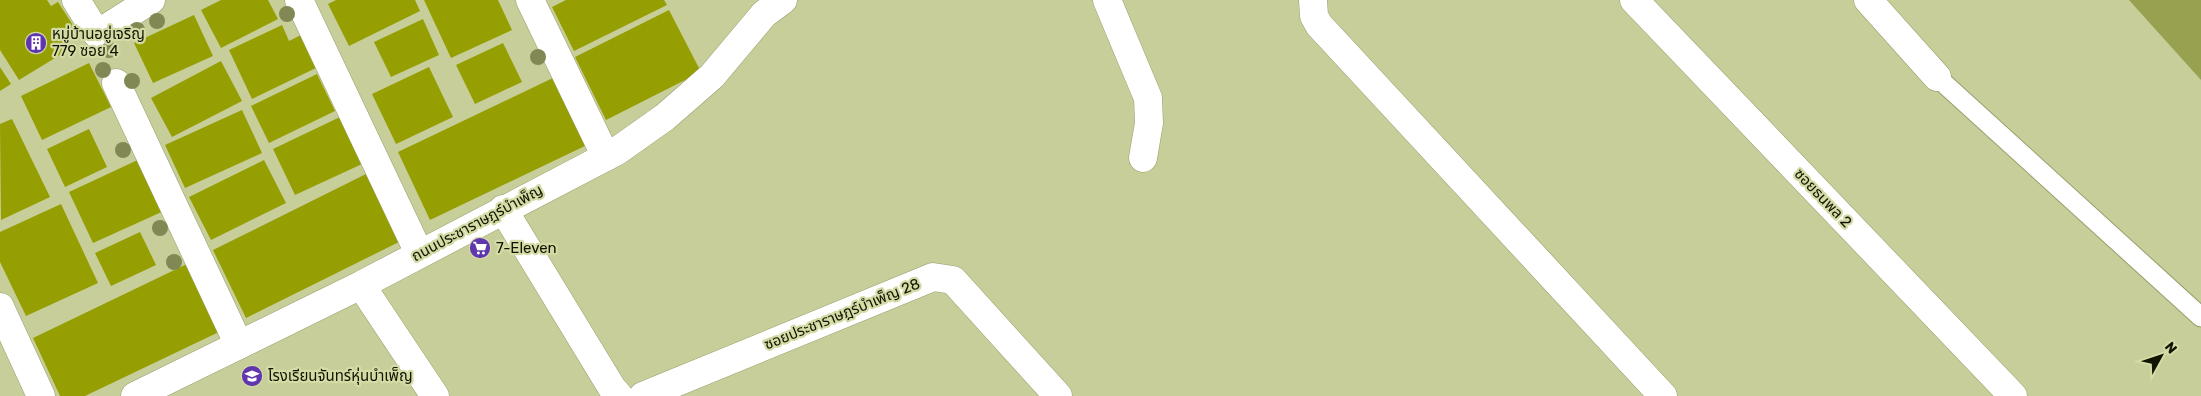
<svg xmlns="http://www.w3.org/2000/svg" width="2201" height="396" viewBox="0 0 2201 396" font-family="Rubik,'Noto Sans Thai',sans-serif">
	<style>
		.green { fill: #98a14f }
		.building { fill: #959f02 }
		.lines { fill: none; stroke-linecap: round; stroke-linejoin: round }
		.lane-casing { stroke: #989e6b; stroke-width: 21 }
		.street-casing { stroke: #989e6b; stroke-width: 29 }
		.secondary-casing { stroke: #989e6b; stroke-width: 29 }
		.lane { stroke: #fff; stroke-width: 19 }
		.street { stroke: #fff; stroke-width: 28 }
		.secondary { stroke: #fff; stroke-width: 28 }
		.tree { fill: #828854 }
		.labels { text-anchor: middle; stroke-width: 4.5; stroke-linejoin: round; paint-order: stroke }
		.poi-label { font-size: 15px; fill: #121402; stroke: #d4dba5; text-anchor: start }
		.street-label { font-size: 15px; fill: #121402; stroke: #d4dba5 }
	</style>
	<rect width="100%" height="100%" fill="#c7ce99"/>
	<path class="green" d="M2129,0H2201V80Z"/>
	<path class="building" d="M0,0H47L51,6L58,2L78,33L69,39L73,47L19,80L0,50Z
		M221,0H268L278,19L221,48L201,10Z
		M336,0H415L420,11L349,46L328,4Z
		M424,0H498L512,30L451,58Z
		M566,0H664L667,5L574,51L552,7Z
		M669,10L701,72L606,120L575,57Z
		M194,15L213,56L153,83L134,43Z
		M423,19L439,55L391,77L374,42Z
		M282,25L289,41L305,33L320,66L252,99L229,50Z
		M503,43L522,82L475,104L456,65Z
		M221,61L242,101L172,137L151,98Z
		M89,63L111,107L42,140L21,96Z
		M0,67L11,84L0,91Z
		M429,67L453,117L396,144L372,94Z
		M317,74L335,111L269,143L251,106Z
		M555,77L587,145L430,220L398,152Z
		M242,110L262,153L185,188L165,145Z
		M340,117L362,164L295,195L273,149Z
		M12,119L50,197L1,220L0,124Z
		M89,129L107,167L65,187L47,149Z
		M142,158L166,210L93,243L69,192Z
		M264,160L286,203L211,240L189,197Z
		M368,173L401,241L246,318L213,250Z
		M61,204L98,283L26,316L0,262V232Z
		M140,232L156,265L111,286L95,253Z
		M189,263L221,331L85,396H60L33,338Z"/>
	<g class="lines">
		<g class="lane-casing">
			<path id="lane" d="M1937,77L2201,317"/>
		</g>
		<g class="street-casing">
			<path id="street" d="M76,0L97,34L151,0
				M299,0L419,253
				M530,0L606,157
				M1107,0L1148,98L1149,123L1143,158
				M1313,0L1314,16L1319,25L1663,396
				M1634,0L2013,396
				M1868,0L1937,77
				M116,83L239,345
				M503,209L612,388L619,396
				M0,307L41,396
				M643,396L933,277L953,280L1058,396"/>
		</g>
		<g class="secondary-casing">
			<path id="secondary" d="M361,285L435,396
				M135,396L361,285L617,151L665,117L712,76L764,14L783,0"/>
		</g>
		<use href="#lane" class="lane"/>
		<use href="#street" class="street"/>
		<use href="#secondary" class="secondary"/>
	</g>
	<g class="tree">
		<circle cx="287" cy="14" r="8"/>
		<circle cx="157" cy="21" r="8"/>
		<circle cx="137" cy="30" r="8"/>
		<circle cx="109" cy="50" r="8"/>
		<circle cx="538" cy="57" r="8"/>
		<circle cx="103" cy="70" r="8"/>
		<circle cx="132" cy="81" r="8"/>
		<circle cx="123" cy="150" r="8"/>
		<circle cx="160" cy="228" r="8"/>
		<circle cx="174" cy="262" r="8"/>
	</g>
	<defs>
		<g id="building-disc" transform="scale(1.125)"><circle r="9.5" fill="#6036ae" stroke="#d4dba5"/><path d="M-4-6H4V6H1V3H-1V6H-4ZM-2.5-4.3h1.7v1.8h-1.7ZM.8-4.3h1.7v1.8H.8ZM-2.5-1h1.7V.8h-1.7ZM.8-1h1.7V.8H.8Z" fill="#fff"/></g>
		<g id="supermarket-disc" transform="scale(1.125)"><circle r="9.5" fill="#6036ae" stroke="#d4dba5"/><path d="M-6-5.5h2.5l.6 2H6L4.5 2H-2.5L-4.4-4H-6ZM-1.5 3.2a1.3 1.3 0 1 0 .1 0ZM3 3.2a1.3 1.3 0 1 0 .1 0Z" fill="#fff"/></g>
		<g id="school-disc" transform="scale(1.125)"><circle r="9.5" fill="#6036ae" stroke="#d4dba5"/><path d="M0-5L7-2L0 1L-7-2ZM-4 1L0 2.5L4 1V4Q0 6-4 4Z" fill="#fff"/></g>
	</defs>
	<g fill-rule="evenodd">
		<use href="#building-disc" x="36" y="43"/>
		<use href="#supermarket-disc" x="480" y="248"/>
		<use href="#school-disc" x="252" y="376"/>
	</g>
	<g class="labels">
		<g class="poi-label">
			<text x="52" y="39">หมู่บ้านอยู่เจริญ<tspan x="52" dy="17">779 ซอย 4</tspan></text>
			<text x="496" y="253">7-Eleven</text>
			<text x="268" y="381">โรงเรียนจันทร์หุ่นบำเพ็ญ</text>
		</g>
		<g class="street-label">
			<text transform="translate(1823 198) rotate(46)" y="5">ซอยธนพล 2</text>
			<text transform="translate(477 223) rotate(-28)" y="5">ถนนประชาราษฎร์บำเพ็ญ</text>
			<text transform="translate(842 314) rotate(-22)" y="5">ซอยประชาราษฎร์บำเพ็ญ 28</text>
		</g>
	</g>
	<g transform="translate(2161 356) rotate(50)" stroke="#d4dba5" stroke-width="4" paint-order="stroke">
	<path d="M0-4L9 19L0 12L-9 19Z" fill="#121402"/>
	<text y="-8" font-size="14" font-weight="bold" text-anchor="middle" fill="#121402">N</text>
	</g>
</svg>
